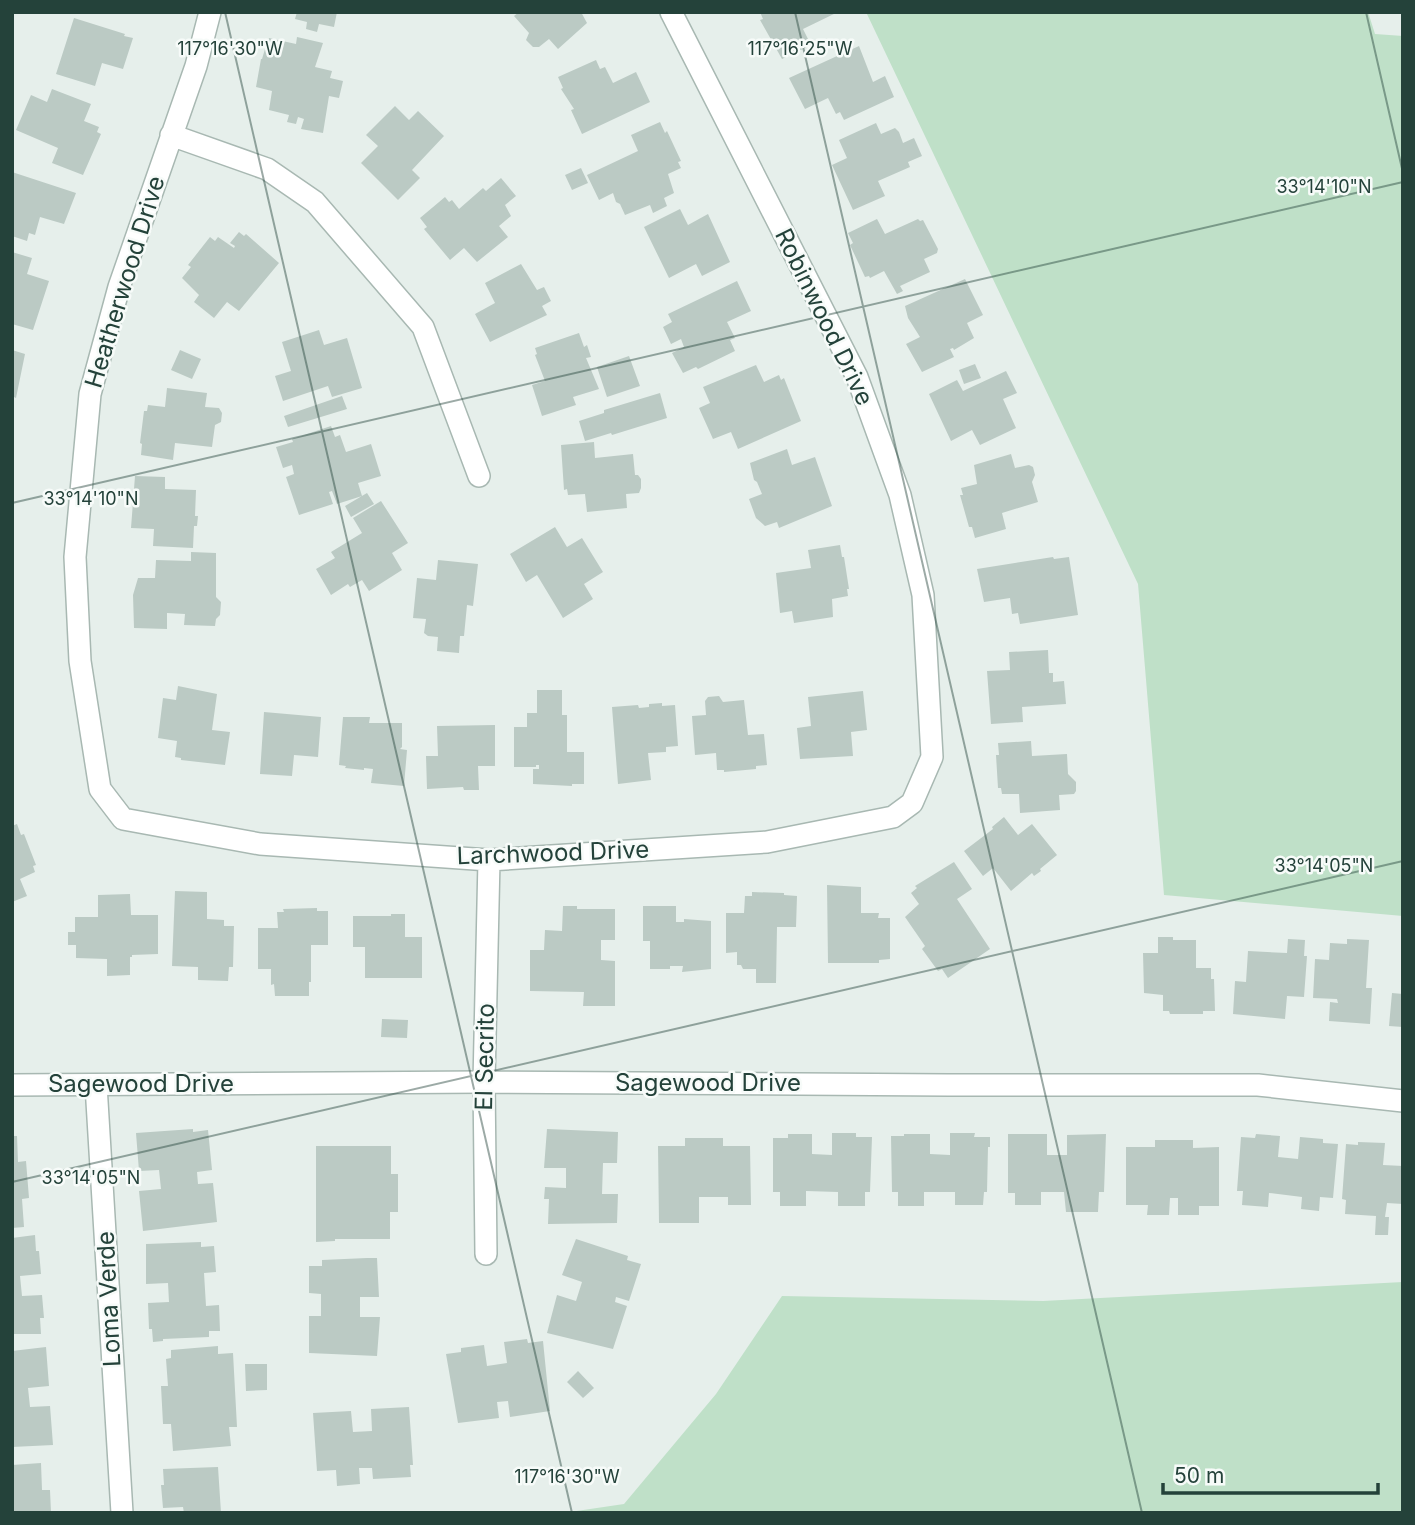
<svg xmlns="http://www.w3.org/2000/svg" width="1415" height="1525" viewBox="0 0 1415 1525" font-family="Inter,sans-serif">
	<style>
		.green { fill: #bfe0c8 }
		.building { fill: #bbcac4 }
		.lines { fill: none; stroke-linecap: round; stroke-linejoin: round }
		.minor-casing { stroke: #a8b8b2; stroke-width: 24 }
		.tertiary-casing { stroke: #a8b8b2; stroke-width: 24 }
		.minor { stroke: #fff; stroke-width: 21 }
		.tertiary { stroke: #fff; stroke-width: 21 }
		.ticks { fill: none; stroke: #24423a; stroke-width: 2; stroke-opacity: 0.45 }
		.labels { text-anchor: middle; stroke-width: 5; stroke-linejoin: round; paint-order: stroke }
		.street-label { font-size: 24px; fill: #24423a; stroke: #f7fbf9 }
		.ticks-label { font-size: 18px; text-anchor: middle; fill: #24423a; stroke: #f7fbf9; stroke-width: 5; stroke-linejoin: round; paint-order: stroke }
	</style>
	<rect width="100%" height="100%" fill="#e6efeb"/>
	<path class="green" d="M866,12H1368L1375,34L1403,36V916L1164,895L1138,584Z
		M1403,1282V1513H563L624,1504L716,1394L782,1296L1043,1301Z"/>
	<path class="building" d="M297,12H337L334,27L319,24L317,32L306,29L307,22L295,19Z
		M519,12H581L587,23L558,49L549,39L539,47H533L526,40L529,33L514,16Z
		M760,12H838L803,29L811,45L782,59L760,20L763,19Z
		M74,18L125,34L124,36L133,38L123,69L102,63L95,86L56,74Z
		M297,37L323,43L315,67L332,71L330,78L343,81L339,98L329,96L323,133L301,129L304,119L298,117L296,124L287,122L289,115L269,110L272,91L256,87L261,59H262L265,49L267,50L269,38L296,44Z
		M859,46L873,82L885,76L894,97L844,120L840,112L836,114L828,98L805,109L789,78Z
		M596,60L600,69L605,67L613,83L636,72L650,102L582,134L571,110L574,109L561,89L563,88L558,77Z
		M52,89L91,104L84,121L99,127L97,132L101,134L83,175L52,163L58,148L16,130L31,95L47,102Z
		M395,106L409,120L418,111L444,136L412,170L420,178L398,200L361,163L378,146L366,135Z
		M660,122L665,133L667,131L681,161L678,162L681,168L668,174L674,193L664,198L667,206L653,213L650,205L625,215L620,204L616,202L613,193L599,200L587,175L638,151L631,135Z
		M876,123L881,134L895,128L899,132L903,143L914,138L922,156L908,162L910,167L878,181L885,196L853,210L832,165L847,158L839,140Z
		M581,168L588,183L572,190L565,175Z
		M12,172L76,193L64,224L40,217L35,235L29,233L27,241L12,236Z
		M501,178L516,196L505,205L511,216L499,226L508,237L477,262L464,248L450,260L424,229L427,227L420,218L445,197L449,202L452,200L459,209L483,188L486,191Z
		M680,209L688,225L708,214L730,262L702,276L696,264L669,278L644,227Z
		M877,219L885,234L918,219L920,221L923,220L938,249L937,253L924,259L930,272L900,286L903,291L897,294L884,271L870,278L869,276L865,277L850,245L853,243L848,233Z
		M239,232L244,236L246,234L279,263L239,311L227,302L214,318L194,302L199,295L182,278L191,267L188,265L210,237L215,241L218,237L234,248L235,246L230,243Z
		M12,252L32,258L27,274L49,281L33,330L12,324Z
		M521,264L537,290L544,287L551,301L542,306L547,315L490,342L475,314L495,303L485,283Z
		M965,279L983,315L967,323L974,338L954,350L953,348L950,349L954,357L922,372L906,344L920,337L908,318L905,306Z
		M737,281L751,311L727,322L735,338L730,340L735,351L698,369L696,367L683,373L672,353L684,347L681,339L671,344L663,327L672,322L668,314Z
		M319,330L324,345L347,338L362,388L332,397L328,386L283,401L275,376L291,371L282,342Z
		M579,333L584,347L587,345L591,357L586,358L599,389L573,397L576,405L542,416L532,385L545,381L535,355L537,354L535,348Z
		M12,350L25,354L16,398L12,396Z
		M180,350L201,359L192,379L171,370Z
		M629,356L640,386L607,397L597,367Z
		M975,364L981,378L964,384L959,370Z
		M756,365L764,382L779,375L781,380L784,378L801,421L738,449L731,432L713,439L699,408L710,403L703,387Z
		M1006,371L1017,393L1003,399L1016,428L980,445L972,430L951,441L929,394L957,380L963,391Z
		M167,388L207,393L205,407L219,408L222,413L221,422L215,425L212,447L175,443L173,460L141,455L142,444L140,443L144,411H147L148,405L165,407Z
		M660,393L667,418L612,435L611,433L585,441L579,421L604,413V410Z
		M342,396L347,409L288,427L284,416Z
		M331,426L335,437L340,435L346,452L371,444L381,476L358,483L362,496L337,504L332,491L329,492L333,504L299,515L286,477L294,474L292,465L283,468L276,447L293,442L292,439Z
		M594,442L595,458L633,454L635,475H638L641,479V488L639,493L626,494L627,508L587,512L585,494L568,495L567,489L564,490L561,445Z
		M787,449L792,465L815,457L832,506L779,528L777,522L765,526L756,518L749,499L762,494L757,482L754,480L750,463Z
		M1011,454L1015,468L1029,465L1033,467L1035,475L1032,482L1038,502L1002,513L1006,529L975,538L972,527H969L960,495H963L961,488L977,484L974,465Z
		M135,476L165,477V489L196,490L195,516H198L197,526H194L193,548L153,546L154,529L131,528Z
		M367,493L374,504L351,517L345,506Z
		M381,501L408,543L392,553L402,570L369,591L362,580L350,587L348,584L331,595L316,569L335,558L331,552L362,533L353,518Z
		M555,527L567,547L582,538L603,572L584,584L593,599L563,618L537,575L526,582L510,554Z
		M840,545L842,557H844L849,589H847L848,596L832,599L833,617L794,623L792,611L780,613L776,573L811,568L808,550Z
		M191,552L216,553V597L221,602L220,615L216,619L215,626L184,625L185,614L167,613V629L134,628L133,595L138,578H155L156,560L191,561Z
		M1053,557L1054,559L1069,557L1078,615L1020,624L1018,613L1012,614L1010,598L984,602L977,569Z
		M438,560L478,564L473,606L467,605L464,636H460L459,653L437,651L438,637L428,636L424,633L426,619L413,618L417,578L436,580Z
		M1048,650L1049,673H1053V682L1064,681L1066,704L1022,707L1023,722L991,724L987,671L1010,670L1009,652Z
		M178,686L217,694L212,730L230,732L225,765L181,760V758L175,757L177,741L158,738L163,698L176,700Z
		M537,690H562V715H567V752H584V784H572V786L533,784V769H539V765H536V767H514V727H527V713H537Z
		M863,691L867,730L851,732L853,756L800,759L797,728L811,726L808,697Z
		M719,696L723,702L744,700L748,735L764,734L767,765L756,766V769L724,772V770H717L716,753L695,755L692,716L706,715L705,701L708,697Z
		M662,703V706L675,705L678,746L666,747V752L648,753L651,780L618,784L612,707L638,705L639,708L649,707V704Z
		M264,712L321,717L318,757L294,755L292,776L260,774Z
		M343,717H370L369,723H402V747L400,749L407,750L404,786L371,783L373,769L364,768V770L345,768L346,766L339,765Z
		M495,725V766H478L479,790H464L463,787L427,789L426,756H438L437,726Z
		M1031,741L1032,756L1067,754L1068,774L1076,782V791L1074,794L1059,795L1060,810L1020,813L1019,794H1002L1001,788H998L996,755H999L998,743Z
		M1004,817L1018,835L1032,824L1057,855L1040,869L1041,871L1034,876L1032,873L1011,891L993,868L983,876L964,851L993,829L992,827Z
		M17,824L21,835L24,834L36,865L33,866L35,872L20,879L27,896L12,902V826Z
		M954,862L972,889L957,899L990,949L948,978L942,969L938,971L922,949L925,946L905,917L919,904L911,893L917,888L915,886Z
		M827,885L861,887V913H879L878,918H890V959L879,960V963H828Z
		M175,891L207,892V919L224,920V926H234L233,967H229L228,981L198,980V967L172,966Z
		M752,892L784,893V895L797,896L796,927H777L776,983H756V969H743L741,965H737V952L726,953V913H744L745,896H752Z
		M130,894L131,915H158V954L132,955V957H130V975L107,976V959L76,958V945H68V932H75V917H98V895Z
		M563,906H577V909H615V940H601V960L615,961V1006H583L584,992L530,991V950H544L545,930L562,931Z
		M643,906H676V922H684V919L711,921V969L682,972L683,966H670V969H650V941H643Z
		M317,908V911H328V945H311V982H309V996H275L274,984L271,985V969H258V928H278L277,912H284L283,909Z
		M391,914H405V937H422V978H365V947H353V916H391Z
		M1158,937H1173V940H1196V968H1211V979H1214L1215,1011H1203V1014H1170L1169,1011H1163V995L1144,993L1143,953H1158Z
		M1288,939L1305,940L1304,956H1307L1304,997L1287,996L1285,1019L1233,1014L1235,981L1246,982L1248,951L1287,953Z
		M1347,939L1369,940L1366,988H1372L1370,1024L1329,1021L1330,1002L1338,1003L1337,999L1313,998L1315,959L1329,960L1330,943L1347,944Z
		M1392,993L1403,994V1027L1389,1026Z
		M382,1019L408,1020L407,1038L381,1037Z
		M193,1129V1132L208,1130L212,1170L197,1172L198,1184L213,1183L217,1222L143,1231L139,1191L161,1189L159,1170L139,1171L136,1133Z
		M547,1129L618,1132L617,1163H603L602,1194H618L617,1223L548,1224L549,1199H544L545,1187L566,1188V1168H544Z
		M832,1133H856V1137H872L870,1192H865V1206H838V1192L806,1191V1206H780V1192H773V1138H788V1134H812V1154L832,1155Z
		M950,1133H975L974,1137H990V1147H988L987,1192H984L983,1205H955V1192H924V1206H898V1192H892L891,1136H904V1134H930V1154L950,1155Z
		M1008,1134H1047V1155H1067V1135L1106,1134L1104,1192H1099L1098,1212H1066L1064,1192H1041V1205H1015V1193H1008Z
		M1256,1134L1280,1136L1278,1157L1298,1159L1300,1137L1323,1139V1143L1338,1144L1333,1198L1320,1197L1319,1211L1301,1209L1302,1197L1269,1193L1268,1207L1242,1205L1243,1191H1237L1241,1137L1255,1138Z
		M12,1136H17L18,1162L26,1161L29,1198L22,1199L24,1227L12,1228Z
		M685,1138H723V1146H750L751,1205H728V1197H699V1223H659L658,1146H685Z
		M1155,1140H1193V1148L1219,1147V1206H1199V1215H1178V1198H1170L1169,1215H1147L1148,1205H1126V1147H1155Z
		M1358,1142L1385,1143L1383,1165L1403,1166V1204L1387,1203L1385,1217H1389L1388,1235H1375L1376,1216L1345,1214L1346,1200L1342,1199L1346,1144L1358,1145Z
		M316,1146H391V1174H398V1212H390V1239H335V1241L316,1242Z
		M35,1235L36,1251H39L41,1274L20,1276L22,1296L42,1295L44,1318H40L41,1334H12V1238Z
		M576,1239L628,1256L627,1260L641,1264L629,1301L616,1297L615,1302L627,1306L613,1349L547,1333L557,1295L576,1301L582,1282L562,1275Z
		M201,1242V1247L214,1246L216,1272L204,1273L206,1306L219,1305L220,1331H209V1337L163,1339V1341L153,1342L152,1329H149L148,1303L169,1302L168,1283L146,1284V1244Z
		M367,1258H377L379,1297H360V1317H380L377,1356L309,1353V1316H321V1294L309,1293V1266H322V1260Z
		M527,1339L528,1343L543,1341L550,1411L510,1417L508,1401L497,1402L499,1418L458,1423L446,1354L461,1352V1348L484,1345L487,1366L507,1363L504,1342Z
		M218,1346V1354L233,1353L237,1427H229L231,1446L173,1451L171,1424H163L161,1386H168L166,1359L171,1358V1350Z
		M46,1347L49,1386L28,1388L30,1407L50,1406L53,1445L12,1447V1351Z
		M245,1364H267V1390L246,1391Z
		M578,1371L594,1388L583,1398L567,1382Z
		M409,1407L413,1465H410L411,1477L373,1479L372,1468H359L360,1484L337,1486L336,1470L317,1471L313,1413L351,1411L353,1432L372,1431L371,1409Z
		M41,1463L42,1490H50L51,1513H12V1465Z
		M218,1467L221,1513H184L183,1507L163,1508L161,1485H164L163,1469Z"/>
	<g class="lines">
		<g class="minor-casing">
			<path id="minor" d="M210,12L196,66L119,287L90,394L75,557L80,661L100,789L123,819L260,844L489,860L767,842L893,817L912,803L932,757L923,595L900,495L857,377L671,12
				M171,135L267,169L315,202L423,327L479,476
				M484,1082L948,1085H1258L1403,1101
				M96,1085L122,1513
				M486,1254L484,1082L489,860"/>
		</g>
		<g class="tertiary-casing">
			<path id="tertiary" d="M12,1085L484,1082"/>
		</g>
		<use href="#minor" class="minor"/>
		<use href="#tertiary" class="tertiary"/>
	</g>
	<path class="ticks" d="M225,12L572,1513M795,12L1142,1513M1366,12L1403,173M12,503L1403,182M12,1182L1403,861"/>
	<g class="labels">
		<g class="street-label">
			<text transform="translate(125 282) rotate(-73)" y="8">Heatherwood Drive</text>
			<text transform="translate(824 317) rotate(64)" y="8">Robinwood Drive</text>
			<text transform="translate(553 853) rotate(-2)" y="8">Larchwood Drive</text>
			<text transform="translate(485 1057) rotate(-89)" y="8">El Secrito</text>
			<text x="708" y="1091">Sagewood Drive</text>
			<text x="141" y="1092">Sagewood Drive</text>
			<text transform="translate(109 1299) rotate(-93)" y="8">Loma Verde</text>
		</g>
	</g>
	<g class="ticks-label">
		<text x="230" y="55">117°16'30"W</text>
		<text x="800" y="55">117°16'25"W</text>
		<text x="1324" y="193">33°14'10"N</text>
		<text x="91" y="505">33°14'10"N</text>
		<text x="1324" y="872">33°14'05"N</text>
		<text x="91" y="1184">33°14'05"N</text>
		<text x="567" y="1483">117°16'30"W</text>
	</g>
	<rect width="1415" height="1525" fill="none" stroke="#24423a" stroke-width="28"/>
	<path d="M1163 1483v10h215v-10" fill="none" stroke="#24423a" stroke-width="3.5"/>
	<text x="1174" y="1483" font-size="21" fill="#24423a" stroke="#f7fbf9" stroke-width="5" paint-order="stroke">50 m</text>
</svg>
